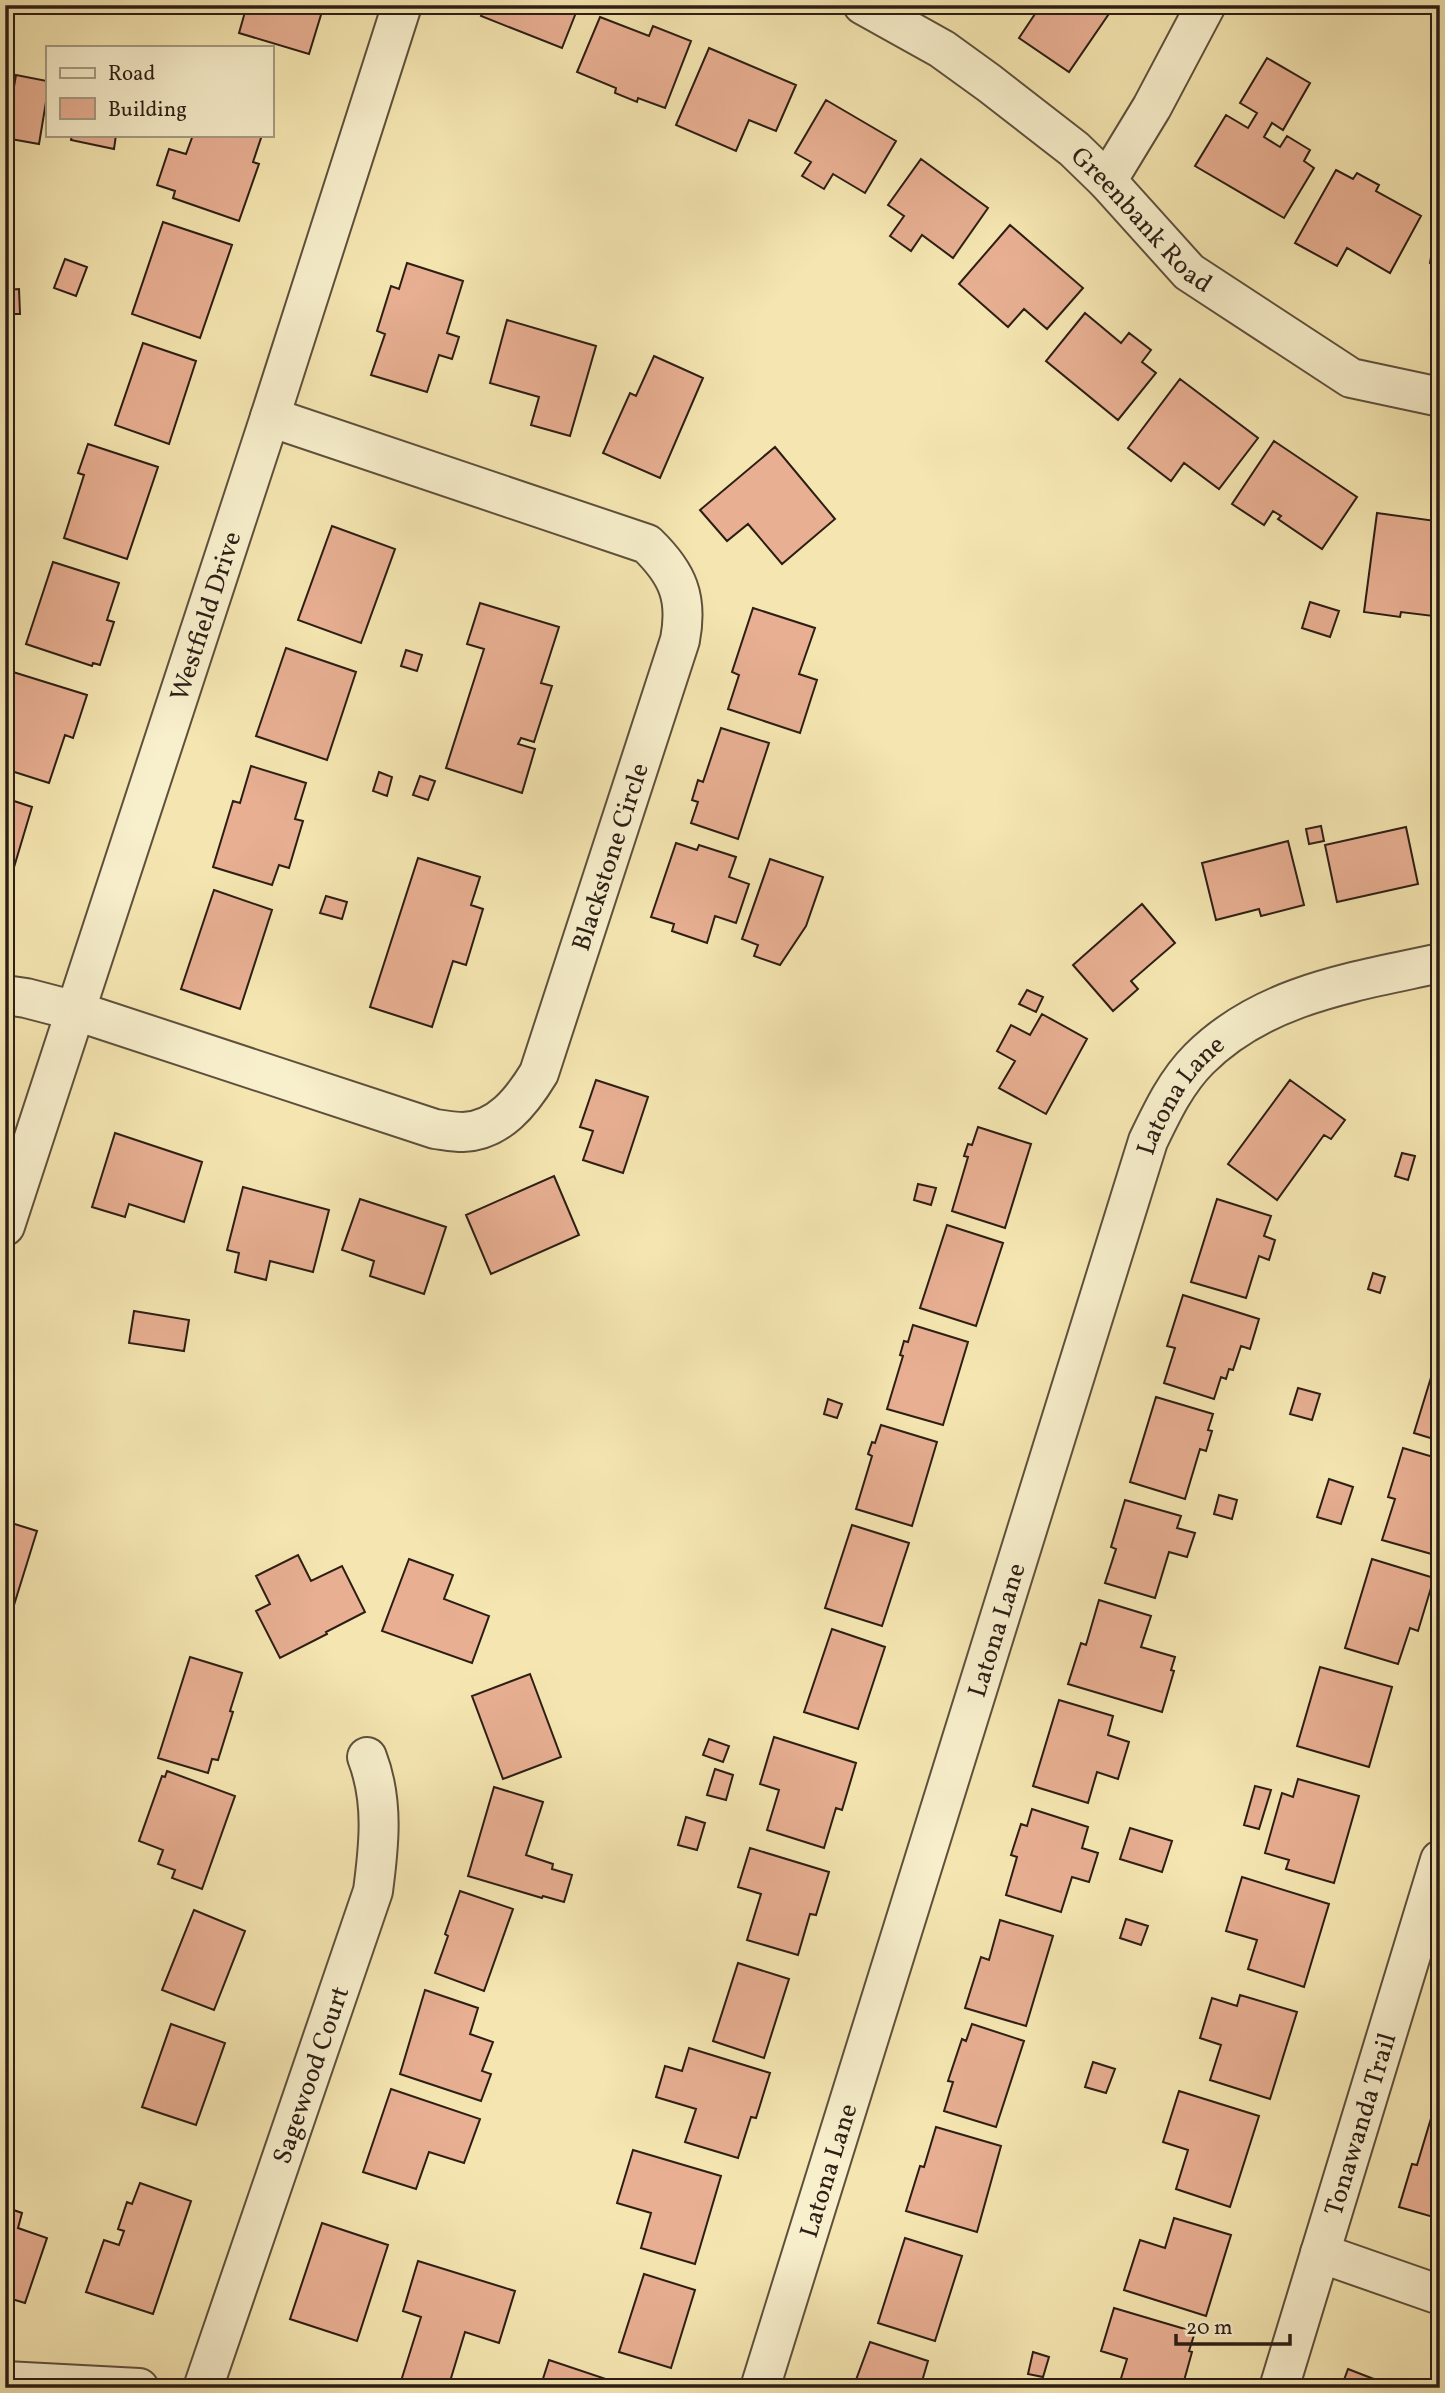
<svg xmlns="http://www.w3.org/2000/svg" width="1445" height="2393" viewBox="0 0 1445 2393" font-family="Vollkorn,serif">
	<style>
		.building { fill: #e8af92; stroke: #2c1e15; stroke-width: 2 }
		.lines { fill: none; stroke-linecap: round; stroke-linejoin: round }
		.minor-casing { stroke: #5e503c; stroke-width: 42 }
		.minor { stroke: #f8efcc; stroke-width: 38 }
		.labels { text-anchor: middle; stroke-width: 5; stroke-linejoin: round; paint-order: stroke }
		.street-label { font-size: 26px; fill: #2c1e15; stroke: #f8efcc }
	</style>
	<rect width="100%" height="100%" fill="#f5e6b1"/>
	<filter id="stains"><feTurbulence type="fractalNoise" baseFrequency=".00286" numOctaves="4"/><feColorMatrix values="0 0 0 0 .2 0 0 0 0 .09 0 0 0 0 .02 0 0 0 .5 -.17"/></filter>
	<radialGradient id="worn" r=".72"><stop offset=".6" stop-color="#630" stop-opacity="0"/><stop offset="1" stop-color="#630" stop-opacity=".3"/></radialGradient>
	<path class="building" d="M247,5H324L309,54L239,33Z
		M485,5H579L562,48L481,16Z
		M1041,5H1115L1069,72L1019,38Z
		M600,17L649,36L653,26L691,41L665,108L638,98L637,102L615,93L616,88L577,72Z
		M709,48L796,85L776,131L749,120L736,151L676,125Z
		M1267,58L1310,83L1283,130L1272,123L1264,137L1280,147L1287,136L1310,150L1304,161L1314,168L1284,218L1195,166L1226,115L1248,128L1257,113L1240,103Z
		M16,75L47,81V96L39,144L5,138Z
		M826,100L896,141L865,193L833,174L824,189L802,176L811,162L795,153Z
		M72,135H116L114,149L71,140Z
		M193,135H262L253,162L259,164L239,221L173,198L175,191L157,185L169,149L186,154Z
		M921,159L988,208L953,258L922,235L911,251L890,236L904,216L888,205Z
		M1336,170L1353,179L1357,173L1379,185L1376,191L1421,216L1390,273L1347,248L1337,266L1295,243Z
		M1440,205V265L1430,263Z
		M163,222L232,245L200,338L132,314Z
		M1010,225L1083,288L1047,329L1024,309L1008,327L959,284Z
		M65,259L87,267L76,296L54,288Z
		M407,263L463,281L447,333L459,337L452,359L439,355L427,392L371,375L385,334L377,331L391,286L399,289Z
		M19,289L20,314H5V290Z
		M1085,313L1121,343L1129,333L1151,350L1142,362L1156,373L1118,420L1046,361Z
		M507,320L596,346L570,436L531,425L539,397L490,383Z
		M143,343L196,361L169,444L115,425Z
		M654,356L703,378L660,478L603,453L630,393L636,396Z
		M1180,379L1258,438L1219,489L1184,463L1171,481L1128,448Z
		M1274,441L1357,497L1322,549L1278,519L1281,516L1273,511L1264,525L1232,504Z
		M88,444L158,467L127,559L64,538L84,475L78,473Z
		M775,447L835,519L782,564L748,524L727,541L700,510Z
		M1377,513L1436,521L1434,539H1440V609L1434,608L1433,616L1401,612L1400,617L1364,612Z
		M332,526L395,549L361,643L298,620Z
		M53,562L119,583L107,620L114,622L100,665L93,663L92,666L26,644Z
		M1310,602L1339,611L1330,637L1302,628Z
		M480,603L559,627L541,683L552,686L534,742L521,738L518,744L535,749L522,793L446,768L484,649L467,644Z
		M753,608L815,628L799,674L817,680L800,733L728,709L739,675L732,672Z
		M286,648L356,672L327,760L256,736Z
		M406,650L422,655L417,671L401,666Z
		M13,672L87,695L73,738L65,735L49,783L5,769V697Z
		M721,728L769,743L738,839L691,823L698,802L692,800L698,780L703,782Z
		M251,766L306,783L295,819L303,821L289,868L279,865L272,885L213,867L233,801L240,803Z
		M379,772L392,777L387,796L373,791Z
		M420,776L435,781L428,800L413,795Z
		M5,798L32,807L6,894H5Z
		M1321,826L1324,841L1309,844L1306,829Z
		M1406,827L1418,884L1337,902L1325,845Z
		M1288,841L1304,905L1261,916L1259,909L1216,920L1202,863Z
		M676,843L697,850L699,845L736,857L729,877L749,884L736,923L715,916L707,943L672,931L674,924L651,917Z
		M418,858L480,877L471,905L483,909L466,965L453,961L432,1027L370,1007Z
		M770,859L823,877L806,926L780,965L754,956L758,945L742,939Z
		M214,890L272,910L240,1009L181,989Z
		M326,896L347,902L342,919L320,913Z
		M1142,904L1175,943L1131,981L1138,989L1113,1011L1073,965Z
		M1027,990L1043,997L1036,1012L1019,1004Z
		M1042,1014L1087,1039L1046,1114L999,1088L1015,1061L997,1051L1011,1025L1030,1035Z
		M596,1080L648,1097L623,1173L583,1160L593,1131L580,1127Z
		M1290,1080L1345,1120L1331,1139L1324,1135L1277,1200L1228,1164Z
		M978,1127L1031,1144L1005,1228L952,1211L968,1157L964,1156L968,1144L972,1145Z
		M115,1133L202,1162L184,1222L129,1204L125,1217L92,1207Z
		M1402,1153L1415,1156L1408,1180L1395,1176Z
		M554,1176L579,1235L491,1274L466,1215Z
		M918,1184L936,1188L931,1205L914,1200Z
		M243,1187L329,1210L313,1272L270,1261L266,1280L235,1272L239,1253L227,1250Z
		M360,1199L446,1227L424,1294L370,1276L374,1261L342,1250Z
		M1217,1199L1271,1216L1264,1236L1275,1240L1269,1260L1259,1256L1246,1298L1191,1282Z
		M947,1225L1003,1243L976,1326L920,1308Z
		M1373,1273L1385,1277L1380,1293L1368,1289Z
		M1183,1295L1259,1319L1250,1349L1241,1346L1233,1370L1229,1369L1226,1379L1221,1377L1214,1399L1164,1383L1175,1348L1167,1346Z
		M134,1311L189,1320L184,1351L129,1343Z
		M913,1325L968,1342L943,1425L887,1409L903,1356L900,1355L904,1341L908,1342Z
		M1440,1348V1441L1414,1433Z
		M1298,1388L1320,1394L1312,1420L1290,1414Z
		M1156,1397L1213,1414L1208,1430L1212,1431L1206,1451L1200,1449L1185,1499L1130,1482Z
		M828,1399L842,1404L837,1418L824,1414Z
		M881,1425L937,1442L912,1526L856,1509L872,1456L868,1454L872,1442L875,1443Z
		M1403,1448L1440,1459V1538L1435,1555L1382,1540L1395,1499L1388,1497Z
		M1329,1479L1353,1487L1341,1524L1317,1517Z
		M1219,1495L1237,1500L1232,1519L1214,1514Z
		M1125,1500L1181,1516L1177,1528L1195,1533L1187,1557L1169,1552L1155,1598L1105,1583L1116,1549L1111,1547Z
		M5,1521L37,1531L9,1621L5,1619Z
		M852,1525L909,1543L882,1626L825,1608Z
		M298,1555L311,1581L342,1566L365,1612L326,1632L327,1634L280,1658L256,1611L270,1604L256,1576Z
		M409,1559L453,1575L444,1599L489,1616L472,1663L382,1631Z
		M1372,1559L1434,1578L1418,1631L1410,1628L1398,1664L1345,1648Z
		M1099,1600L1151,1616L1141,1647L1175,1657L1171,1670L1174,1671L1162,1712L1068,1684L1081,1643L1086,1645Z
		M832,1629L885,1647L858,1729L804,1712Z
		M190,1657L242,1673L230,1711L233,1712L218,1760L212,1759L208,1773L158,1758Z
		M1320,1667L1392,1687L1369,1767L1297,1746Z
		M530,1674L561,1757L503,1779L472,1696Z
		M1059,1700L1113,1716L1108,1735L1129,1742L1118,1779L1097,1772L1088,1803L1033,1786Z
		M774,1737L856,1763L842,1810L836,1808L824,1848L767,1830L779,1790L760,1784Z
		M709,1739L729,1746L723,1762L703,1755Z
		M715,1769L733,1775L726,1800L707,1795Z
		M167,1771L235,1796L202,1889L172,1878L175,1870L158,1864L163,1850L139,1841L162,1776L165,1777Z
		M1298,1779L1359,1796L1334,1883L1286,1869L1289,1860L1265,1853L1282,1793L1293,1797Z
		M1255,1786L1271,1790L1259,1829L1244,1825Z
		M494,1787L543,1802L526,1855L553,1864L552,1869L572,1875L564,1902L543,1896L542,1898L468,1876Z
		M1032,1809L1088,1827L1082,1848L1098,1853L1089,1882L1072,1877L1061,1912L1006,1895L1017,1857L1011,1855L1021,1824L1027,1826Z
		M686,1817L705,1823L697,1850L678,1845Z
		M1130,1828L1172,1841L1162,1872L1120,1859Z
		M750,1848L829,1872L816,1915L810,1914L798,1955L747,1940L761,1894L738,1887Z
		M1242,1877L1329,1904L1304,1987L1248,1969L1257,1940L1226,1931Z
		M460,1891L513,1909L484,1991L435,1973L448,1936L445,1934Z
		M194,1910L245,1931L214,2010L162,1990Z
		M1126,1919L1148,1926L1141,1945L1120,1938Z
		M1000,1920L1053,1936L1026,2026L965,2008L981,1957L989,1960Z
		M738,1963L789,1979L764,2058L713,2041Z
		M425,1990L478,2008L470,2034L493,2042L482,2071L491,2074L481,2101L400,2074Z
		M1240,1995L1297,2012L1270,2099L1210,2080L1221,2045L1200,2038L1212,1998L1237,2006Z
		M171,2024L225,2043L196,2125L142,2107Z
		M972,2024L1024,2041L996,2127L944,2111L953,2082L948,2081L962,2039L966,2041Z
		M689,2048L770,2073L756,2118L751,2117L738,2158L685,2142L696,2109L656,2097L665,2066L682,2071Z
		M1093,2062L1115,2069L1106,2093L1085,2087Z
		M391,2089L480,2119L464,2163L429,2152L416,2189L363,2172Z
		M1179,2091L1259,2116L1230,2207L1176,2189L1188,2150L1163,2142Z
		M1435,2105L1440,2107V2219L1399,2207L1412,2164L1417,2165Z
		M936,2127L1001,2146L977,2232L906,2211L920,2166L924,2167Z
		M633,2150L721,2176L695,2264L641,2248L651,2213L617,2203Z
		M140,2183L191,2201L153,2314L86,2292L104,2240L119,2245L124,2231L118,2229L127,2202L132,2204Z
		M5,2207L22,2213L18,2228L47,2238L25,2303L5,2297Z
		M1174,2218L1231,2235L1206,2316L1124,2290L1140,2240L1165,2248Z
		M322,2223L388,2245L357,2341L290,2319Z
		M905,2238L962,2256L935,2341L878,2323Z
		M418,2261L515,2291L499,2343L465,2332L448,2388H423L401,2381L421,2317L403,2311Z
		M644,2274L695,2290L671,2368L619,2352Z
		M1114,2308L1195,2332L1189,2351L1192,2352L1182,2388H1118L1127,2359L1101,2351Z
		M870,2342L928,2361L920,2388H853Z
		M1033,2352L1049,2357L1043,2377L1028,2374Z
		M549,2360L609,2380L606,2388H540Z
		M1348,2369L1397,2388H1341Z"/>
	<g class="lines">
		<g class="minor-casing">
			<g id="minor">
				<path id="s1" d="M863,5L942,49L989,83L1074,149L1107,181L1189,272L1351,378L1440,397"/>
				<path d="M1107,181L1152,107L1206,5"/>
				<path id="s2" d="M5,995L26,998L76,1011L435,1129C444,1130 453,1132 463,1132C499,1131 522,1101 539,1073L680,640C688,598 678,574 647,544L270,417"/>
				<path id="s3" d="M5,1226L270,417L402,5"/>
				<path d="M1320,2253L1440,2295"/>
				<path d="M5,2381L139,2388"/>
				<path id="s4" d="M203,2388L373,1891C379,1846 384,1801 367,1757"/>
				<path id="s5" d="M760,2388L1148,1141C1162,1112 1176,1082 1199,1059C1264,994 1354,982 1440,963"/>
				<path id="s6" d="M1279,2388L1440,1860"/>
			</g>
		</g>
		<use href="#minor" class="minor"/>
	</g>
	<g class="labels">
		<g class="street-label">
			<text dy="9" stroke="none"><textPath href="#s1" startOffset="354">Greenbank Road</textPath></text>
			<text dy="9" stroke="none"><textPath href="#s3" startOffset="642">Westfield Drive</textPath></text>
			<text dy="9" stroke="none"><textPath href="#s2" startOffset="807">Blackstone Circle</textPath></text>
			<text dy="9" stroke="none"><textPath href="#s5" startOffset="1362">Latona Lane</textPath></text>
			<text dy="9" stroke="none"><textPath href="#s5" startOffset="794">Latona Lane</textPath></text>
			<text dy="9" stroke="none"><textPath href="#s4" startOffset="331">Sagewood Court</textPath></text>
			<text dy="9" stroke="none"><textPath href="#s6" startOffset="276">Tonawanda Trail</textPath></text>
			<text dy="9" stroke="none"><textPath href="#s5" startOffset="228">Latona Lane</textPath></text>
		</g>
	</g>
	<rect width="1445" height="2393" fill="none" stroke="#f5e6b1" stroke-width="28"/>
	<rect x="7" y="7" width="1431" height="2379" fill="none" stroke="#2c1e15" stroke-width="3.5"/>
	<rect x="14" y="14" width="1417" height="2365" fill="none" stroke="#2c1e15" stroke-width="2"/>
	<rect x="46" y="46" width="228" height="91" fill="#f8efcc" stroke="#a69b83" stroke-width="2"/>
	<rect x="60" y="68" width="35" height="10" fill="#f8efcc" stroke="#a69b83" stroke-width="2"/>
	<text x="108" y="80" font-size="21" fill="#2c1e15">Road</text>
	<rect x="60" y="98" width="35" height="21" fill="#e8af92" stroke="#a69b83" stroke-width="2"/>
	<text x="108" y="116" font-size="21" fill="#2c1e15">Building</text>
	<path d="M1176 2334v10h114v-10" fill="none" stroke="#2c1e15" stroke-width="3.5"/>
	<text x="1186" y="2334" font-size="21" fill="#2c1e15" stroke="#f8efcc" stroke-width="5" paint-order="stroke">20 m</text>
	<rect width="100%" height="100%" filter="url(#stains)"/>
	<rect width="100%" height="100%" fill="url(#worn)"/>
</svg>
